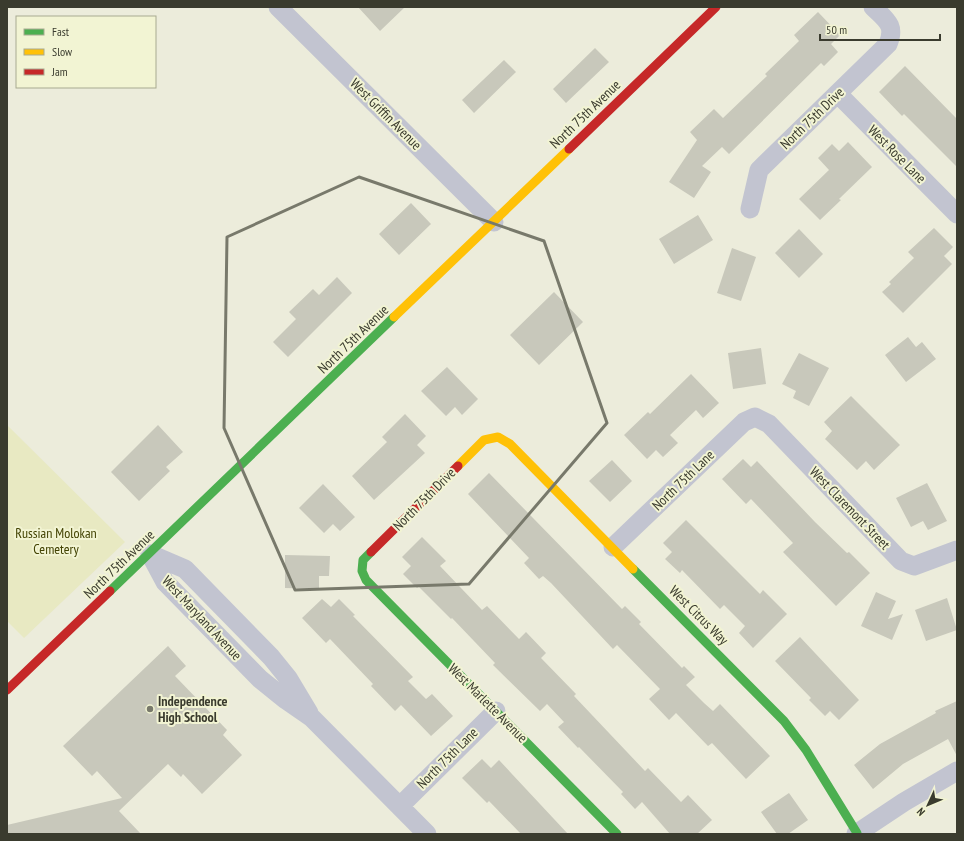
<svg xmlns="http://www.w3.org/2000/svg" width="964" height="841" viewBox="0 0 964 841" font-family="'PT Sans Narrow',sans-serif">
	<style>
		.green { fill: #e8e9c2 }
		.building { fill: #c8c8bb }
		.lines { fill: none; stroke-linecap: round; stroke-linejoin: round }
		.street { stroke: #c2c4d0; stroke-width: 19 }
		.fast { stroke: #4caf50; stroke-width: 9 }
		.slow { stroke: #ffc107; stroke-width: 9 }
		.jam { stroke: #c62828; stroke-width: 9 }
		.marked { fill: none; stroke: #78796b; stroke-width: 3; stroke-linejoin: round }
		.poi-dot { fill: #78796b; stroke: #f2f4d3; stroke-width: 1.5 }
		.labels { text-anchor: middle; stroke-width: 4; stroke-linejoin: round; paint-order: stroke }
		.street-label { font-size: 14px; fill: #3a3b2e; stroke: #f2f4d3 }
		.park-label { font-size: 14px; fill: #424202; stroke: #f2f4d3 }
		.poi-label { font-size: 14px; font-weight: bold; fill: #3a3b2e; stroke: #f2f4d3; text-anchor: start }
	</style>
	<rect width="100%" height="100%" fill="#ececdb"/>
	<path class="green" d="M7,425L125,542L24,638L7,621Z"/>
	<path class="building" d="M358,7H405L380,31Z
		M818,12L840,35L831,44L838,52L824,66L821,63L729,154L722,147L702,166L711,172L694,198L669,182L697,140L690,132L714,109L723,118L767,76L765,74L799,41L794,35Z
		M595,48L609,62L566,103L553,89Z
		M504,60L516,72L474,113L462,100Z
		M905,66L957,119V167L904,114L902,116L879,92Z
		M848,142L872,167L839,199L841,200L820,220L799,199L829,170L818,158L832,144L839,151Z
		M411,203L431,224L399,255L379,234Z
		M698,215L713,240L674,264L659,239Z
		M934,228L953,247L944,256L952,264L903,313L882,292L891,284L889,282L914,258L908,252Z
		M799,229L823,254L799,278L775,253Z
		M732,248L756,257L741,301L717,293Z
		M337,277L352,293L288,357L273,342L296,319L289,312L313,289L319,295Z
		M554,292L583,322L539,365L510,335Z
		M908,337L916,347L922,342L936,359L906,382L885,355Z
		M761,348L766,384L733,389L728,353Z
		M799,353L829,368L809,406L793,398L796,391L782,384Z
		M447,367L478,399L462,415L455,407L446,416L421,391Z
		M691,374L719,403L703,418L696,410L670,435L678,443L663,457L656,450L647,459L624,435L648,412L650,414Z
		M851,396L900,445L874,470L866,461L857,470L825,439L832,431L824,422Z
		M405,414L426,436L417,445L425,453L374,500L352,476L387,442L382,437Z
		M158,425L183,452L166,467L170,471L139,501L111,472Z
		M743,459L751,467L757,461L815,522L847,553L849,552L870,573L836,606L783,552L793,543L751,499L746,504L722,479Z
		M612,460L632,481L610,502L589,481Z
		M489,473L622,609L625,606L641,622L639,624L682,668L684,666L695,677L686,685L704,703L713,711L720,704L770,756L746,779L712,743L708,746L676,713L669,720L649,699L660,689L617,645L613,649L551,583L543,576L539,579L524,563L529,558L468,494Z
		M927,483L947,521L928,530L923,521L911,527L896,498Z
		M323,484L355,517L340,531L333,524L324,533L299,508Z
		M686,520L760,594L763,590L787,614L753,648L739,633L745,626L724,605L720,609L682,570L680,573L665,559L672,552L663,543Z
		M422,537L446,561L440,566L482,610L487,606L519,639L526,632L546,653L541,658L576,694L574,696L645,771L648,768L681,802L688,795L712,820L697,834H670L642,802L635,809L621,794L623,792L579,747L578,748L558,727L564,722L547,704L540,711L493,665L495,663L452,618L451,619L419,587L417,588L403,574L411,566L402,557Z
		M285,555L330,556L329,576H319V589L285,588Z
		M876,592L896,601L888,619L903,614L892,640L861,626Z
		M947,598L957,630L926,641L915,610Z
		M322,599L331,607L339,599L355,615L353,616L413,677L408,681L426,699L432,694L453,716L431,736L401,705L395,711L371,686L373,684L330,639L326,643L302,618Z
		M800,637L859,700L839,720L830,711L825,716L809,700L811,698L775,661Z
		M168,646L186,666L175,676L227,730L223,735L242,755L202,794L183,774L181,777L168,764L119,811L141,834H7V825L122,798L97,771L92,776L63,746Z
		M957,701V756L948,739L903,764L873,789L854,765L880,744L936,713L935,711Z
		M482,759L491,768L499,760L568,834H521L489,801L487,803L462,778Z
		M789,793L808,820L788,834H777L761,812Z"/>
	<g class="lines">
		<path class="street" d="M278,7L494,222
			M838,94L957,214
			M750,209L759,170L888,44C896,25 886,20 873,7
			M613,547L744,422L755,417L769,424L901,561L914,566L957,550
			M150,554L165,582L260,679L286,700L312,718L427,834
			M150,554L185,569L271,657L288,678L309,713
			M400,806L496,711
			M856,834L904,802L957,771"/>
		<path class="fast" d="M371,552L363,560L362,571L366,580L617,834
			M633,569L784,721L806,750L857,833
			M110,591L394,317"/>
		<path class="slow" d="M394,317L569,149
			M458,466L484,440L498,437L510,444L633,569"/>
		<path class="jam" d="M569,149L716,7
			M371,552L458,466
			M7,690L110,591"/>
	</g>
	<path class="marked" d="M359,177L544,241L607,423L469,584L295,590L224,428L227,237Z"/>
	<circle class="poi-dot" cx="150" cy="709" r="4"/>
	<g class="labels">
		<g class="street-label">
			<text transform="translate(386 114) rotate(45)" y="5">West Griffin Avenue</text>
			<text transform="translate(585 114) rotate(-44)" y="5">North 75th Avenue</text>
			<text transform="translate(812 118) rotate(-44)" y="5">North 75th Drive</text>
			<text transform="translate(897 154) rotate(45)" y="5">West Rose Lane</text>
			<text transform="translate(353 339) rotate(-44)" y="5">North 75th Avenue</text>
			<text transform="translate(683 480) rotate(-44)" y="5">North 75th Lane</text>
			<text transform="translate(424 499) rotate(-45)" y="5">North 75th Drive</text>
			<text transform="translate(850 508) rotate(46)" y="5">West Claremont Street</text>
			<text transform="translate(119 564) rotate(-44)" y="5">North 75th Avenue</text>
			<text transform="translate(699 615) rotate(45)" y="5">West Citrus Way</text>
			<text transform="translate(202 618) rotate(47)" y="5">West Maryland Avenue</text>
			<text transform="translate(488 703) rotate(45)" y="5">West Marlette Avenue</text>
			<text transform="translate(447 758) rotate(-45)" y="5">North 75th Lane</text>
		</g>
		<g class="park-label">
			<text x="56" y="538">Russian Molokan<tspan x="56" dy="16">Cemetery</tspan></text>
		</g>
		<g class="poi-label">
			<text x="158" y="706">Independence<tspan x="158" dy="16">High School</tspan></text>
		</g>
	</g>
	<rect width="964" height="841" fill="none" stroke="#3a3b2e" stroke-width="16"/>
	<rect x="16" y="16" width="140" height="72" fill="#f2f4d3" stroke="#a8aa91"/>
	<rect x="24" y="29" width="20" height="6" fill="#4caf50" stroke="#a8aa91"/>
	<text x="52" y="36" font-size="12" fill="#3a3b2e">Fast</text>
	<rect x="24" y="49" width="20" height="6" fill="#ffc107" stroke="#a8aa91"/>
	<text x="52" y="56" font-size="12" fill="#3a3b2e">Slow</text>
	<rect x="24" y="69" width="20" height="6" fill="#c62828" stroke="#a8aa91"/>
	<text x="52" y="76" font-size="12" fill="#3a3b2e">Jam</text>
	<g transform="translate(928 805) rotate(226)" stroke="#f2f4d3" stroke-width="3" paint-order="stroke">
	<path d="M0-3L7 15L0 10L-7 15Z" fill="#3a3b2e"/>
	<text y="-6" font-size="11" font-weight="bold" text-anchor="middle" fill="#3a3b2e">N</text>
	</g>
	<path d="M820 34v6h120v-6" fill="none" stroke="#3a3b2e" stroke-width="2"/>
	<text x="826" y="34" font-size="12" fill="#3a3b2e" stroke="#f2f4d3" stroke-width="3" paint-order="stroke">50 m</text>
</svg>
